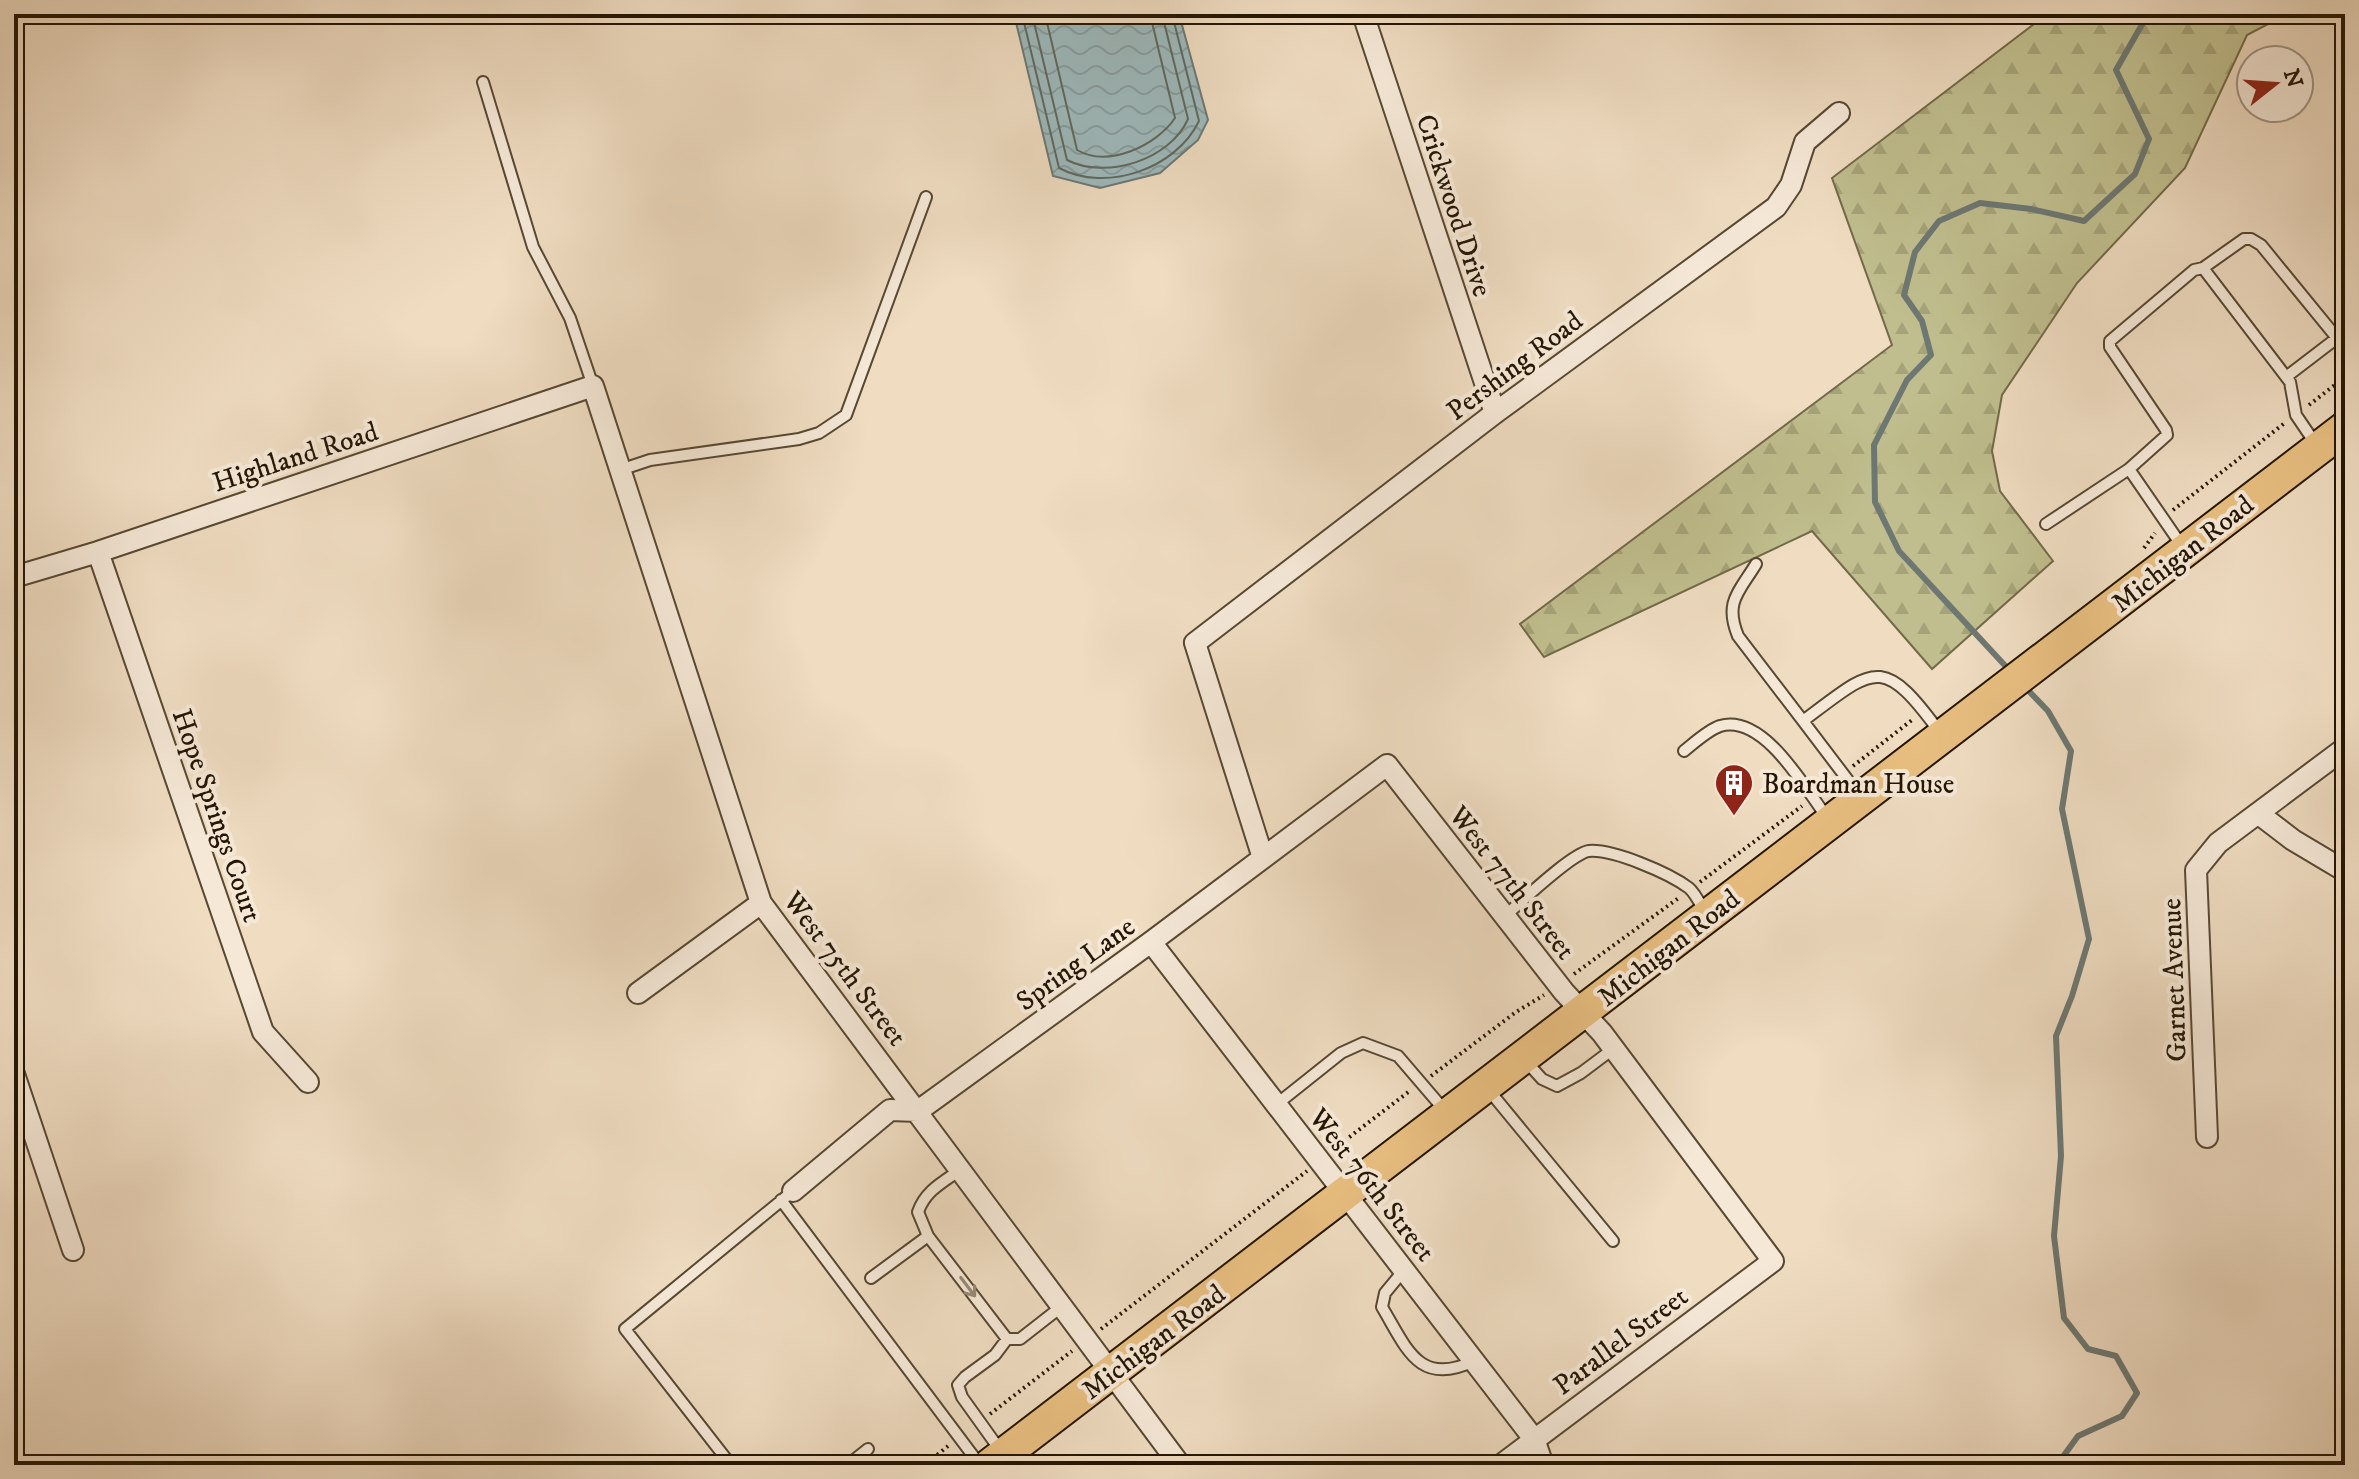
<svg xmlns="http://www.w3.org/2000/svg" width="2359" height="1479" viewBox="0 0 2359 1479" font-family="'IM FELL DW Pica',serif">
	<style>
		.forest { fill: url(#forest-firs); stroke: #726a48; stroke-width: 2 }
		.water { fill: url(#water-waves); stroke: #6d7872; stroke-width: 2 }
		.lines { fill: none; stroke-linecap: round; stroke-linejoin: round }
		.shore { stroke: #60685f; stroke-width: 2 }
		.stream { stroke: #6d7872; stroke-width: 6 }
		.lane-casing { stroke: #574832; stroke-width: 14 }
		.street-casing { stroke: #574832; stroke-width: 24 }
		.primary-casing { stroke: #241602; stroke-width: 36 }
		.path { stroke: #241602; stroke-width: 4; stroke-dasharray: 2 4; stroke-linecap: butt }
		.lane { stroke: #f5e8d7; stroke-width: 10 }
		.street { stroke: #f5e8d7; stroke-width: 20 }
		.primary { stroke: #e8be80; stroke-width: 32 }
		.oneway { stroke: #978a77 }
		.labels { text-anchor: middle; stroke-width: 8; stroke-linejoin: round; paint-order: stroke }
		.street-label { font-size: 28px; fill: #241602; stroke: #f5e8d7 }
		.poi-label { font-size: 28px; fill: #241602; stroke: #f5e8d7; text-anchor: start }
	</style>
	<defs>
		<pattern id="forest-firs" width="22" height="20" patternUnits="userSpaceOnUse" patternTransform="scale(2)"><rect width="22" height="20" fill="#c0be8e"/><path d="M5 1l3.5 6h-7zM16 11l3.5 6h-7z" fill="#a5a379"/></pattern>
		<pattern id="water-waves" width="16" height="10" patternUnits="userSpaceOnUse" patternTransform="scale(2)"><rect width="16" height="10" fill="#9db9bc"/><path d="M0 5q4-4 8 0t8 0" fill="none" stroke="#879ea0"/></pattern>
	</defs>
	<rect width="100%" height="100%" fill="#efdcc1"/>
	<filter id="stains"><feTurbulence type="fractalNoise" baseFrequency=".0025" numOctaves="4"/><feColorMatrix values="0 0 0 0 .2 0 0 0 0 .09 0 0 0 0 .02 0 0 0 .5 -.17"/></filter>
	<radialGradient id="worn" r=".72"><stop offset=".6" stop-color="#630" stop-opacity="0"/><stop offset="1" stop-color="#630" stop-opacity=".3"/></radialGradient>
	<path class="forest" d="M2047,14H2287L2247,35L2185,168L2077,283L2002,395L1992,451L2000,491L2053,561L1932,669L1812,531L1544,657L1520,624L1892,345L1832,178Z"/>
	<path class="water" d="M1014,14H1179L1208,120L1198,140L1160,173L1100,188L1053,176Z"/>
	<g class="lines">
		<path class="shore" d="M1022,14L1059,168C1106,193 1176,169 1199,121L1172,14
			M1032,14L1067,160C1106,180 1170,160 1188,119L1162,14
			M1045,14L1077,150C1108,168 1156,146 1175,118L1150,14"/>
		<path class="stream" d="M2011,672L1899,551L1875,502L1874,445L1907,380L1931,355L1922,321L1904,295L1915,252L1939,221L1980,203L2031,209L2084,221L2135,174L2149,139L2116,70L2148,14
			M2024,686L2048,711L2071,751L2062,809L2089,939L2072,996L2056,1036L2061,1156L2054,1236L2064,1318L2088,1349L2116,1356L2137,1393L2122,1416L2078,1436L2057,1465"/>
		<g class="lane-casing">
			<path id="lane" d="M483,82L533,247L570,318L593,386
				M2286,377L2337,338
				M2315,443L2296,415L2290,382L2203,268L2244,239H2251L2261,245L2337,338L2345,332
				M620,470L650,460L799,439L819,433L846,415L926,197
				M2046,524L2129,469
				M2182,546L2129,469L2167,435L2166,430L2110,347V341L2194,270L2203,268
				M1756,564C1739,592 1724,602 1738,636L1803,721C1875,667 1882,653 1941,734
				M1803,721L1860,796
				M1684,751C1694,743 1708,730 1720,726C1765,713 1807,792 1829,820
				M1505,916C1520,903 1572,853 1589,851C1613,849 1669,873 1689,888C1696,894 1701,906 1706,914
				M1524,1059L1542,1079L1557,1086L1581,1073L1613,1049
				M1487,1088L1613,1241
				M1277,1104L1341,1053L1363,1043L1398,1056L1446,1112
				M960,1170C943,1182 925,1191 918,1212L928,1236L1007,1339H1020L1061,1307
				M781,1200L980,1465
				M1404,1270L1385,1293L1382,1307C1407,1349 1419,1387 1474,1361
				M871,1278L928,1236
				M1000,1450L962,1397L958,1385L965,1377L995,1355L1007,1339
				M731,1465L625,1329L793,1191
				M848,1465L868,1449"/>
		</g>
		<g class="street-casing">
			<path id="street" d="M1363,14L1495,413
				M98,552L263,1032L308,1082
				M14,577L98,552L593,386L761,903L1180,1465
				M2259,814L2293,840L2345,871
				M1263,858L1195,643L1495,413L1776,207L1791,185L1805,142L1839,113
				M1151,942L1534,1439L1543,1465
				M638,993L761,903
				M14,1074L73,1250
				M2207,1137L2196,870L2218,843L2345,748
				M793,1191L890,1110L918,1111L1151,942L1387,765L1564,992L1602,1033L1773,1261L1501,1465"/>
		</g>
		<g class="primary-casing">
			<path id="primary" d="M990,1465L2345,428"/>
		</g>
		<path class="path" d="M2309,405L2345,377
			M2173,510L2286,422
			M2144,548L2155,533
			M1853,766L1912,720
			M1700,882L1802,806
			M1574,974L1680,897
			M1431,1076L1516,1012L1544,995
			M1335,1148L1411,1090
			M1101,1329L1307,1171
			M990,1414L1072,1351
			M931,1465L937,1455L948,1446"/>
		<use href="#lane" class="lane"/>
		<use href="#street" class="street"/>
		<use href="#primary" class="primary"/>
	</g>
	<defs><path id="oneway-shaft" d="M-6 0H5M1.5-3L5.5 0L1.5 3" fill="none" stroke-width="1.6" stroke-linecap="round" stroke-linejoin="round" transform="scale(2)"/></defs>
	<use class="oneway" href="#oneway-shaft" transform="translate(968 1287) rotate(53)"/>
	<defs>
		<g id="building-pin" transform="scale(2)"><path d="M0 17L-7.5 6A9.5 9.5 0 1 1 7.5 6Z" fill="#8f2418" stroke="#f5e8d7"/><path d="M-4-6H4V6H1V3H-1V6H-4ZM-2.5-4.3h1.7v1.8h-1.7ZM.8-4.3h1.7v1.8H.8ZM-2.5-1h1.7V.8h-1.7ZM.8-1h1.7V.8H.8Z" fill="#fff"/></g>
	</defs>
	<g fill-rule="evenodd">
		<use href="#building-pin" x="1734" y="783"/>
	</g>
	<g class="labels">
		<g class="street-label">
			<text transform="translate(1455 205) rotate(72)" y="10">Crickwood Drive</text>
			<text transform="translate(1514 365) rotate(-37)" y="10">Pershing Road</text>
			<text transform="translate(295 456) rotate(-18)" y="10">Highland Road</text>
			<text transform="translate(2182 553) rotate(-38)" y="10">Michigan Road</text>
			<text transform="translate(218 815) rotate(71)" y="10">Hope Springs Court</text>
			<text transform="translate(1513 882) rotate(52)" y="10">West 77th Street</text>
			<text transform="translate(1668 947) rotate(-38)" y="10">Michigan Road</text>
			<text transform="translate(1075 963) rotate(-36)" y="10">Spring Lane</text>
			<text transform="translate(846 968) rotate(53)" y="10">West 75th Street</text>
			<text transform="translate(2173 980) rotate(-92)" y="10">Garnet Avenue</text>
			<text transform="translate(1373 1184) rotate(52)" y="10">West 76th Street</text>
			<text transform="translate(1620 1340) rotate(-37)" y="10">Parallel Street</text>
			<text transform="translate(1153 1341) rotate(-37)" y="10">Michigan Road</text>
		</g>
		<g class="poi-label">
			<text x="1762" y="793">Boardman House</text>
		</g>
	</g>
	<rect width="2359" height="1479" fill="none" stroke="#efdcc1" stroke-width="48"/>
	<rect x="16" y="16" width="2327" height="1447" fill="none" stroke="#241602" stroke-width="4"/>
	<rect x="24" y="24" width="2311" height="1431" fill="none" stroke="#241602" stroke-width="2"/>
	<g transform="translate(2275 84) rotate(73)"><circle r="38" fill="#f5e8d7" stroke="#a19482" stroke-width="2"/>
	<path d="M0-6L14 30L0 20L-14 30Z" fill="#8f2418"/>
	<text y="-12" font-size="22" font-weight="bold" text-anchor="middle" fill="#241602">N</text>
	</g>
	<rect width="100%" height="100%" filter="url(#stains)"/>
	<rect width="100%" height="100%" fill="url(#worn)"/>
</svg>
